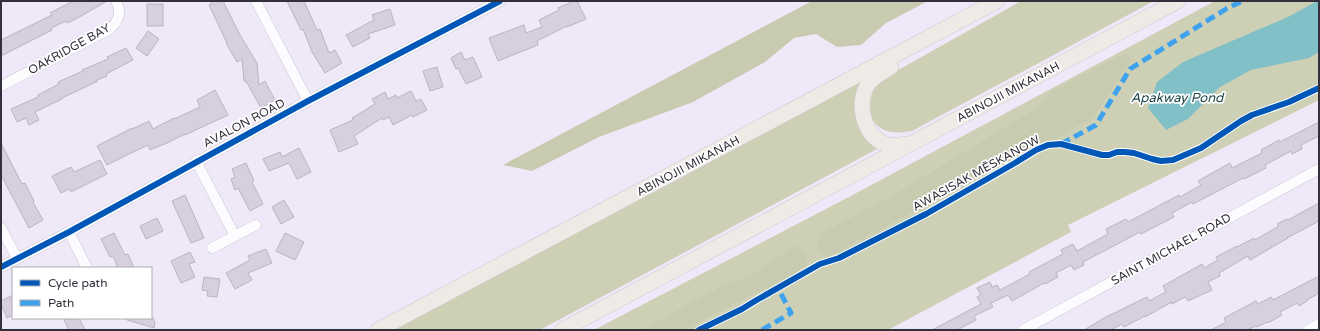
<svg xmlns="http://www.w3.org/2000/svg" width="1320" height="331" viewBox="0 0 1320 331" font-family="'Varela Round',sans-serif">
	<style>
		.green { fill: #ced0b6 }
		.forest { fill: #c8cbaf }
		.water { fill: #82c0c7 }
		.building { fill: #d7cfe0; stroke: #b9b4c0 }
		.lines { fill: none; stroke-linecap: round; stroke-linejoin: round }
		.street-casing { stroke: #cac6d2; stroke-width: 11 }
		.primary-casing { stroke: #cccad2; stroke-width: 16 }
		.street { stroke: #fcfcfe; stroke-width: 10 }
		.primary { stroke: #efeae5; stroke-width: 15 }
		.quiet { stroke: #3ea3ec; stroke-width: 5; stroke-dasharray: 10 5; stroke-linecap: butt }
		.cycleway-casing { stroke: #fff; stroke-width: 8 }
		.cycleway { stroke: #0057b8; stroke-width: 6 }
		.labels { text-anchor: middle; stroke-width: 3.5; stroke-linejoin: round; paint-order: stroke }
		.street-label { font-size: 12px; fill: #34303b; stroke: #fff }
		.water-label { font-size: 13px; font-style: italic; fill: #1d4748; stroke: #fff }
	</style>
	<rect width="100%" height="100%" fill="#eee8f9"/>
	<path class="green" d="M1021,1H1154L912,131C905,132 898,133 891,132C865,127 867,100 877,82Z
		M1215,1H1319V100L1068,225L1071,232L888,330H594L847,198Z
		M860,80L862,83L854,102L859,127L863,135L879,148L540,330H392Z"/>
	<path class="forest" d="M812,1H928L886,23L861,45L837,47L816,34L794,38L765,62L693,102L599,137L532,171L503,165Z
		M1125,53L1131,59L1094,117L1056,138L1033,144L950,192L826,258L816,249L822,233L897,193L1042,105L1050,92Z
		M797,245L805,255L807,265L787,279L751,295L683,330H643L690,303L719,288L755,273Z"/>
	<path class="water" d="M1317,1H1319V52L1309,58L1251,70L1220,87L1188,119L1166,130L1148,108L1157,82L1183,62L1288,17Z"/>
	<path class="building" d="M73,1H107L76,19L67,23L66,21L51,28L52,30L1,56V40L52,15L50,13Z
		M210,1H223L240,35L257,63L259,85L265,81L275,100L261,108L246,81H244L242,59L237,62L226,43H227L209,5L212,4Z
		M287,1H304L317,30L320,29L329,53L335,50L342,63L325,73L312,52L303,29L301,30Z
		M574,1H577L586,19L567,27V26L537,41L538,45L498,61L489,38L524,25L526,33L542,27L539,20L559,10L558,8Z
		M147,4H163V26H147Z
		M390,9L395,25L368,34L370,38L353,47L346,35L374,20L372,15Z
		M148,31L159,39L147,56L136,48Z
		M126,48L133,60L106,74L107,76L97,80L98,81L62,98V99L35,112L39,120L29,125L26,118L17,122L11,109L38,97V95L59,84L58,82L83,71L82,70L108,59L107,57Z
		M461,52L465,60L473,57L482,77L466,84L458,68L456,69L451,58Z
		M437,67L443,87L430,91L423,71Z
		M215,90L228,115L185,135V134L167,143L150,150L148,145L129,154L107,165L97,146L132,128V129L149,121L153,129L174,118V119L200,107L197,100Z
		M411,91L416,101L421,99L427,110L413,117L412,115L393,125L389,117L383,120L382,118L354,136L358,144L339,152L330,130L353,120L352,118L375,104L372,99L385,92L388,99L396,95L397,98Z
		M1319,122V136L1301,145L1302,149L1292,154L1291,151L1265,165L1266,168L1244,179L1243,178L1193,204L1192,202L1172,213L1174,217L1141,234L1140,232L1123,241L1083,262L1084,265L1074,270L1071,265L1056,273L1058,277L1045,284L1044,283L1012,301L1008,295L991,303L993,307L974,316L976,320L957,330H932L981,304L977,297L981,295L977,288L990,282L992,287L997,285L1000,290L1030,274L1029,272L1063,254L1061,250L1073,244L1077,251L1108,234L1106,229L1126,219L1128,222L1179,195L1180,197L1201,185L1198,181L1230,163L1232,168L1262,153L1261,150L1279,140L1280,142Z
		M1,143L22,184L25,183L34,201L33,202L43,220L29,228L1,175Z
		M299,148L311,172L297,179L289,163L269,171L263,159L280,152L282,157Z
		M100,160L107,174L71,192L69,189L61,193L52,176L71,167L74,172Z
		M246,163L254,181L252,182L263,204L250,211L238,188L235,190L231,179L235,177L232,169Z
		M185,195L204,238L191,243L172,201Z
		M284,200L294,217L281,224L272,207Z
		M1319,203V221L1287,238H1288L1250,260L1248,256L1219,273L1220,276L1208,282L1212,290L1188,301L1185,297L1172,304V302L1145,317V316L1124,327L1122,324L1111,330H1084L1106,317L1147,297L1149,301L1166,292L1163,286L1202,264L1204,268L1218,260L1216,257L1237,246V247L1254,238L1255,240L1279,226L1277,224L1287,219L1288,220Z
		M157,218L163,231L146,239L140,226Z
		M114,233L125,255L128,254L134,268H118L113,256L110,257L101,239Z
		M285,233L304,242L295,260L276,251Z
		M266,249L272,263L248,273L252,280L235,289L226,273L250,260L248,256Z
		M190,252L195,262L189,264L195,277L181,283L171,261Z
		M1319,276V293L1307,300V301L1299,306L1297,303L1280,312L1282,315L1268,323L1267,322L1257,327L1256,326L1247,330H1211L1226,322L1224,318L1256,301L1258,304L1271,297L1273,300Z
		M204,277L220,279L217,297L207,296L208,291L202,290Z
		M13,295V315L7,318L1,304V301Z
		M69,318H79L85,330H69L64,320Z
		M127,318H153L155,323L154,328L127,320Z"/>
	<g class="lines">
		<g class="street-casing">
			<path id="street" d="M256,1L308,101
				M1,86L110,29C119,20 122,13 116,1
				M196,161L235,236
				M1,228L17,258
				M69,232L87,268
				M212,248L256,225
				M1,267L69,232L308,101L500,1
				M1023,330L1319,169
				M1308,330L1319,324"/>
		</g>
		<g class="primary-casing">
			<path id="primary" d="M891,67C883,72 873,77 868,84C856,104 863,135 885,144C892,147 900,145 907,144
				M378,330L997,1
				M562,330L1178,1"/>
		</g>
		<use href="#street" class="street"/>
		<use href="#primary" class="primary"/>
		<path class="quiet" d="M1061,144L1096,125L1130,69L1226,9L1242,1
			M762,330L791,313L778,288"/>
		<g class="cycleway-casing">
			<path id="cycleway" d="M1,267L69,232L308,101L500,1
				M699,330L742,309L755,301L820,264L839,258L926,214L1015,163L1036,150L1048,145L1061,144L1102,155H1109L1117,152H1125L1134,153L1152,159L1161,161L1173,160L1201,148L1241,121L1252,115L1289,102L1319,88"/>
		</g>
		<use href="#cycleway" class="cycleway"/>
	</g>
	<g class="labels">
		<g class="street-label">
			<text transform="translate(69 49) rotate(-29)" y="4">OAKRIDGE BAY</text>
			<text transform="translate(1008 92) rotate(-28)" y="4">ABINOJII MIKANAH</text>
			<text transform="translate(244 123) rotate(-28)" y="4">AVALON ROAD</text>
			<text transform="translate(688 166) rotate(-28)" y="4">ABINOJII MIKANAH</text>
			<text transform="translate(976 173) rotate(-29)" y="4">AWASISAK MĒSKANOW</text>
			<text transform="translate(1171 249) rotate(-29)" y="4">SAINT MICHAEL ROAD</text>
		</g>
		<g class="water-label">
			<text x="1177" y="102">Apakway Pond</text>
		</g>
	</g>
	<rect width="1320" height="331" fill="none" stroke="#34303b" stroke-width="4"/>
	<rect x="12" y="267" width="140" height="52" fill="#ffffff" stroke="#aeacb1"/>
	<rect x="20" y="280" width="20" height="6" fill="#0057b8" stroke="#aeacb1"/>
	<text x="48" y="287" font-size="12" fill="#34303b">Cycle path</text>
	<rect x="20" y="300" width="20" height="6" fill="#3ea3ec" stroke="#aeacb1"/>
	<text x="48" y="307" font-size="12" fill="#34303b">Path</text>
</svg>
